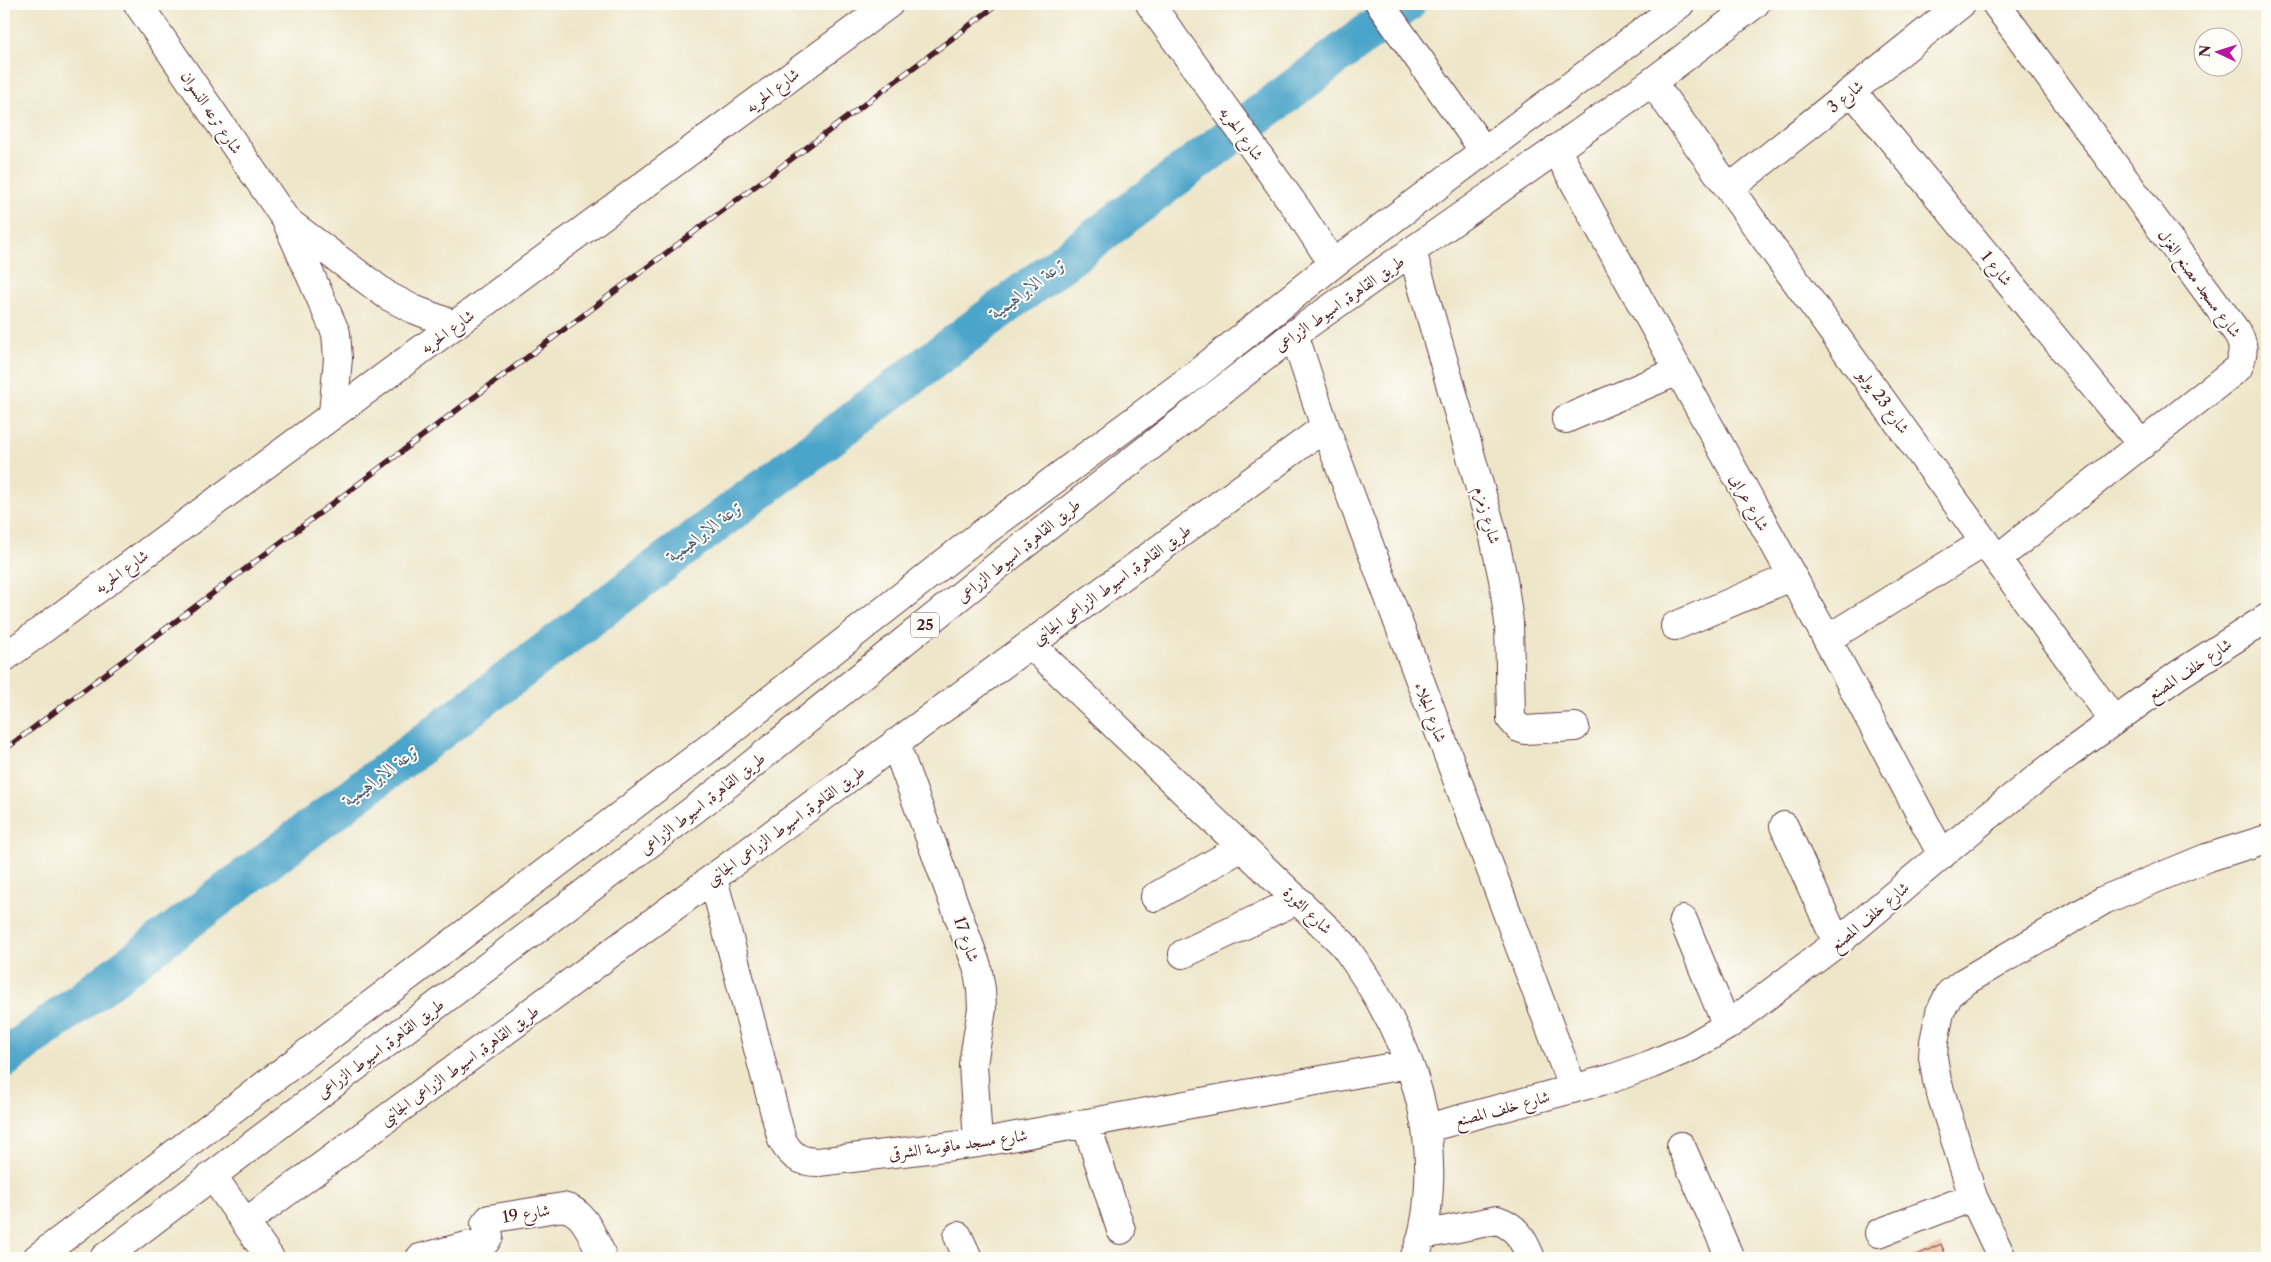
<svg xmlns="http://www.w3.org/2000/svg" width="2271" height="1262" viewBox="0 0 2271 1262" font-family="'Libre Caslon Text',Amiri,serif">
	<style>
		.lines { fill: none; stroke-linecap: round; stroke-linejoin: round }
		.canal { stroke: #4ca4c9; stroke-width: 39 }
		.building { fill: #f0a279 }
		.minor-casing { stroke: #633d43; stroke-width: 30 }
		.major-casing { stroke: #633d43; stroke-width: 30 }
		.highway-casing { stroke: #633d43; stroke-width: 30 }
		.minor { stroke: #fff; stroke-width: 28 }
		.major { stroke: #fff; stroke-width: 28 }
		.highway { stroke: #fff; stroke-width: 28 }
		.rail-casing { stroke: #4a1f2b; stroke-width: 5.5 }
		.rail { stroke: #fdfcf7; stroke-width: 4; stroke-dasharray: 11; stroke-linecap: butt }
		.labels { text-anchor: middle; stroke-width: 4; stroke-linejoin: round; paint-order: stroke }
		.shield { fill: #fdfcf7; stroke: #806168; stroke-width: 1 }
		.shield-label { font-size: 15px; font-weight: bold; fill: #4a1f2b }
		.street-label { font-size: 16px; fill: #4a1f2b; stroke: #fdfcf7 }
		.water-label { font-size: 18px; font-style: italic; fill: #4b5b72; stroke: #fdfcf7 }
	</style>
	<rect width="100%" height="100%" fill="#fdfcf7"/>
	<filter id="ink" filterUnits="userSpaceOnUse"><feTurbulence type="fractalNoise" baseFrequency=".02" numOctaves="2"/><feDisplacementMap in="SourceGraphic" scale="10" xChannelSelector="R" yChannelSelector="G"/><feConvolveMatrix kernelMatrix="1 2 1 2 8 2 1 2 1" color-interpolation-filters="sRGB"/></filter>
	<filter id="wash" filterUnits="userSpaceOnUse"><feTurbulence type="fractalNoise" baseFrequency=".0096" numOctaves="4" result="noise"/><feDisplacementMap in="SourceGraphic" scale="20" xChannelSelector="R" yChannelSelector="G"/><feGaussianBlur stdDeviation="1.12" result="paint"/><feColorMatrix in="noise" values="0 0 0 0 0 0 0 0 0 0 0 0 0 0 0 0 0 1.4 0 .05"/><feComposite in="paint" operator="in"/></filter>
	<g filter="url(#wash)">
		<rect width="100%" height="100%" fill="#eee6c9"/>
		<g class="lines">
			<path class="canal" d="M4,1059L1406,4"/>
		</g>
		<g id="blocks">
			<path class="building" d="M1941,1244L1947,1258H1911Z"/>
		</g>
	</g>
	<g filter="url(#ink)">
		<use href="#blocks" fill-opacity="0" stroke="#633d43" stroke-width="1"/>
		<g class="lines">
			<g class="minor-casing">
				<path id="minor" d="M138,4L286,220L336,333L338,358L333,414
					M1996,4L2236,331C2245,344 2244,353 2238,368L1998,558
					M1652,82L2114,721
					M1852,91L2142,445
					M1556,149L1827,639L1942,855
					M1730,188L1961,4
					M287,221L388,296L413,309L455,325
					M1412,251L1494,537L1503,579L1509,622L1511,719L1519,728L1525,730L1575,727
					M1294,334L1325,427L1573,1089
					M1566,419L1678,371
					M1675,626L1791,577
					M1827,639L1985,542
					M1030,644L1343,944C1394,1014 1433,1095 1429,1184C1428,1209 1425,1235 1414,1258
					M895,743L977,966L981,989L982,1009L973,1064L978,1143
					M1784,826L1837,943
					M713,878L782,1140C791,1156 800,1162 818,1162L978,1143L1409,1064
					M1155,897L1242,847
					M1683,920L1727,1026
					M1183,954L1297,900
					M1086,1123L1121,1230
					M1427,1128L1613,1078L1652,1064L1691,1047L1727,1026L1837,943L1982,821L2068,754L2178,675L2267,618
					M1681,1146L1730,1258
					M212,1175L270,1258
					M246,1222L1325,427
					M1879,1233L1973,1197
					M1423,1235L1497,1220C1518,1227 1523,1240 1531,1258
					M958,1236L968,1258
					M420,1258L486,1241L489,1236L485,1224L489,1219L563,1207C585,1211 592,1236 601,1253
					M2002,1258L1973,1197L1937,1081L1933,1057L1934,1042L1940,1012L1950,993L1964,982L2104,900L2206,858L2267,839"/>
			</g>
			<g class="major-casing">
				<path id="major" d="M1150,4L1297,209L1333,264
					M1380,4L1484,151
					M4,658L889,4"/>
			</g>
			<g class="highway-casing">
				<path id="highway" d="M37,1258L713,745L976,538L1194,376L1333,264L1680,4
					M104,1258L729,783L996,567L1294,334L1652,82L1755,4"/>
			</g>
			<use href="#minor" class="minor"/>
			<use href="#major" class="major"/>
			<use href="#highway" class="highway"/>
			<g class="rail-casing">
				<path id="rail" d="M4,750L998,4"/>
			</g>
			<use href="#rail" class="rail"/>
		</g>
	</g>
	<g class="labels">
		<rect class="shield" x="911" y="612.5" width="28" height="25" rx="4"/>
		<g class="shield-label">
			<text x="925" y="630">25</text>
		</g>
		<g class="street-label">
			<text transform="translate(772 90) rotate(-37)" y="6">شارع الحريه</text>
			<text transform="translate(1845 96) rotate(-39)" y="6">شارع 3</text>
			<text transform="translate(212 112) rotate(56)" y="6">شارع ترعه النسوان</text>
			<text transform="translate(1242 133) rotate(54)" y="6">شارع الحريه</text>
			<text transform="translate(1997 268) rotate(51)" y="6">شارع 1</text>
			<text transform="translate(2200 283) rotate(54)" y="6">شارع مسجد مصنع الغزل</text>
			<text transform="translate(1339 303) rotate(-35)" y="6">طريق القاهرة, اسيوط الزراعى</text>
			<text transform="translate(447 331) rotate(-36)" y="6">شارع الحريه</text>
			<text transform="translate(1884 401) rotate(54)" y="6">شارع 23 يوليو</text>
			<text transform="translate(1750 502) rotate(61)" y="6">شارع عرابى</text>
			<text transform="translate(1488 515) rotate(75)" y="6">شارع زمزم</text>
			<text transform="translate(1018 550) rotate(-39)" y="6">طريق القاهرة, اسيوط الزراعى</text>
			<text transform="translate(121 571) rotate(-36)" y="6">شارع الحريه</text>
			<text transform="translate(1111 584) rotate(-36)" y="6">طريق القاهرة, اسيوط الزراعى الجانبى</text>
			<text transform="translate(2189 669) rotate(-34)" y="6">شارع خلف المصنع</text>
			<text transform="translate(1431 712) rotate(69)" y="6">شارع الجلاء</text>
			<text transform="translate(702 803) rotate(-38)" y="6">طريق القاهرة, اسيوط الزراعى</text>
			<text transform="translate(785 825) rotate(-36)" y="6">طريق القاهرة, اسيوط الزراعى الجانبى</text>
			<text transform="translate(1308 910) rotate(44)" y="6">شارع الثورة</text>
			<text transform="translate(1869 916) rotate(-40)" y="6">شارع خلف المصنع</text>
			<text transform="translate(967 939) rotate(71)" y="6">شارع 17</text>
			<text transform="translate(380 1048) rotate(-37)" y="6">طريق القاهرة, اسيوط الزراعى</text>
			<text transform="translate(459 1065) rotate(-36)" y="6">طريق القاهرة, اسيوط الزراعى الجانبى</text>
			<text transform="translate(1502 1108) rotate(-15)" y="6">شارع خلف المصنع</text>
			<text transform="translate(958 1144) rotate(-8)" y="6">شارع مسجد ماقوسة الشرقى</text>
			<text transform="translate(526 1213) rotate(-9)" y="6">شارع 19</text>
		</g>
		<g class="water-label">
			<text transform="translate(1028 288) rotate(-37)" y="6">ترعة الابراهيمية</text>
			<text transform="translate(705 531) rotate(-37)" y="6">ترعة الابراهيمية</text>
			<text transform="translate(381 775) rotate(-37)" y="6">ترعة الابراهيمية</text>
		</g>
	</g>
	<rect width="2271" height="1262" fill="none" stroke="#fdfcf7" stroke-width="20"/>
	<g transform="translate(2218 52) rotate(274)"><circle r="24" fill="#fdfcf7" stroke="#b5a4a5"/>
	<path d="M0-4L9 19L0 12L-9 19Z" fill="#b5179e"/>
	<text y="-8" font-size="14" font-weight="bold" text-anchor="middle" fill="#4a1f2b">N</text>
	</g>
</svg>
